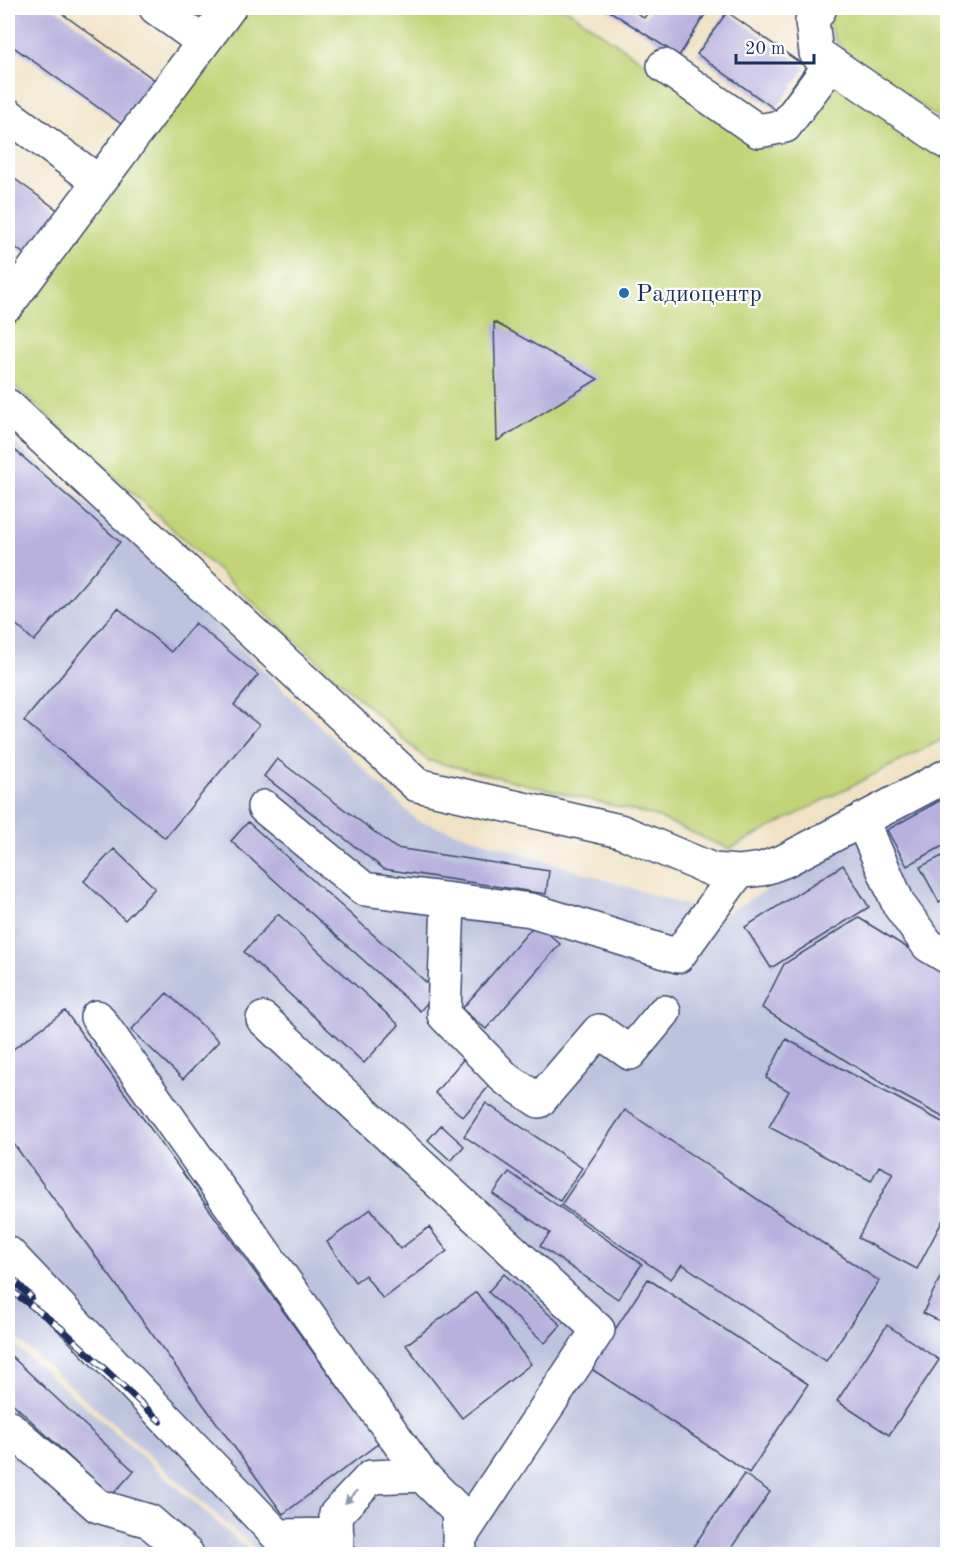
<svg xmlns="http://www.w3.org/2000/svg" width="955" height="1562" viewBox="0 0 955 1562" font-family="'Old Standard TT',serif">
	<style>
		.industrial { fill: #bdc3de }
		.green { fill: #c2d477; stroke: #6e826a; stroke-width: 1.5 }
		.building { fill: #b8b1de }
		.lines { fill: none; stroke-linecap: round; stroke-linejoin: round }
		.minor-casing { stroke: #3b4a6d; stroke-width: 36 }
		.minor { stroke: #fff; stroke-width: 33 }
		.rail-casing { stroke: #1b2f5e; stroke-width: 7 }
		.rail { stroke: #fff; stroke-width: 4.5; stroke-dasharray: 14; stroke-linecap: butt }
		.oneway { fill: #8d97ae }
		.poi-dot { fill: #1f6fb2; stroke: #fff; stroke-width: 2 }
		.labels { text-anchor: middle; stroke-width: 4.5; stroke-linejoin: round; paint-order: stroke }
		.poi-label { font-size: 24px; fill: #1b2f5e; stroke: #fff; text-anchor: start }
	</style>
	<rect width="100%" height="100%" fill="#fff"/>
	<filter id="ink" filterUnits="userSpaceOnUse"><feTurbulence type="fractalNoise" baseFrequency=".0167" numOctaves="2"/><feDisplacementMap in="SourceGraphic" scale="12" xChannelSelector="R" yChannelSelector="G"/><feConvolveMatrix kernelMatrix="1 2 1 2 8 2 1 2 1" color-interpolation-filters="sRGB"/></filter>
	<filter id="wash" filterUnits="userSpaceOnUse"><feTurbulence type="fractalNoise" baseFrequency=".008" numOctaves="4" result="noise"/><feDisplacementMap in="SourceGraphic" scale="24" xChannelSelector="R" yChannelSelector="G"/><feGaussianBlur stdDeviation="1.35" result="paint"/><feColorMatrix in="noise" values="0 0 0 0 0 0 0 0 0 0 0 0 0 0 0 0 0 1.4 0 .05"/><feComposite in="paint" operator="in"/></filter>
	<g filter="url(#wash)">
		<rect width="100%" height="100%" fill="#f0e2c4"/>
		<path class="industrial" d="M8,437L142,551L416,820L720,916L947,789V1554H261L8,1331Z
			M8,1339L253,1554H8Z"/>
		<path class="green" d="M245,8H565L768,148L796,133L822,88L842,83L947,159V737L729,849L655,816L427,760L8,380V324Z
			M835,8H947V124L843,50C832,36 824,25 835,8Z"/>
		<g id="blocks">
			<path class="building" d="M8,8H54L163,86L131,131L8,43Z
				M605,8H629L644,18L651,8H709L679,56Z
				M727,12L806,67L776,110L697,54Z
				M8,174L63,214L31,259L8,242Z
				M494,322L598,379L497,441Z
				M8,444L120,542L34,641L8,617Z
				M118,608L171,652L195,623L258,675L234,705L259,725L165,838L24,721Z
				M277,759L396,848L549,871L546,894L384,869L264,776Z
				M948,796V843L907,866L887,830Z
				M248,822L437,992L420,1011L231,841Z
				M114,849L155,888L125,920L84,881Z
				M948,853V897L939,902L920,867Z
				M843,865L869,907L771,968L745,927Z
				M278,914L399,1025L364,1063L244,952Z
				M859,918L948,973V1120L891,1089L762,1008L784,964Z
				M536,923L560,944L486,1029L462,1009Z
				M167,993L219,1041L183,1079L131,1030Z
				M65,1011L379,1443L283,1514L8,1136V1053Z
				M786,1039L948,1125V1210L917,1269L858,1238L893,1173L879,1166L871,1181L769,1127L789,1091L766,1078Z
				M466,1056L494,1080L463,1117L435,1093Z
				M486,1103L582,1168L560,1201L464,1136Z
				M625,1110L879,1281L826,1361L682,1264L671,1279L561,1205Z
				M441,1125L464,1146L451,1161L428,1140Z
				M509,1172L642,1264L618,1299L540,1246L550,1233L493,1194Z
				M371,1209L400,1249L429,1227L447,1251L383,1299L365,1275L355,1282L327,1242Z
				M948,1261V1325L923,1313Z
				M504,1274L561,1325L545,1343L488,1292Z
				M648,1279L808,1384L749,1473L590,1368Z
				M476,1292L531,1364L462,1418L406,1345Z
				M887,1325L939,1360L889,1435L837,1401Z
				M8,1353L134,1471L111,1496L8,1399Z
				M744,1474L770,1492L727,1554H688Z"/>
		</g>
	</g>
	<g filter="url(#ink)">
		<use href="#blocks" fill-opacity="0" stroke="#3b4a6d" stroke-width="1.5"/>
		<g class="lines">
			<g class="minor-casing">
				<path id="minor" d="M156,8L203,42
					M820,8L812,21L816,53L948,143
					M664,66L758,131L785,126L831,64
					M8,115L99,182
					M8,304L229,8
					M8,406L417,785L620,831L713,870L738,872L762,869L784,861L948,775
					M264,807L364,889L531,910L678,956L738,872
					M862,820L899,905L928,945L948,957
					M448,900L444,1015L505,1078L539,1101L599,1031L630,1053L664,1012
					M97,1017L422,1475L458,1511L460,1550
					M263,1019L598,1330L459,1539
					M8,1253L278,1536L337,1535
					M8,1426L98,1506L149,1521L187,1554
					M337,1554L336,1514L371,1477L422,1475"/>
			</g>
			<use href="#minor" class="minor"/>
			<g class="rail-casing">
				<path id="rail" d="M8,1274L31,1297
					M8,1288L61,1328L160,1421"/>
			</g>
			<use href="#rail" class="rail"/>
		</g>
		<defs><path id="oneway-solid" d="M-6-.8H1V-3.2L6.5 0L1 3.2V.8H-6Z" transform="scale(1.5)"/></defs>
		<use class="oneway" href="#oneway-solid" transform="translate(351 1497) rotate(133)"/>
	</g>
	<circle class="poi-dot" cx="624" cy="293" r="6"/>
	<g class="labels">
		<g class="poi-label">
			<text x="636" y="301">Радиоцентр</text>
		</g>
	</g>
	<rect width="955" height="1562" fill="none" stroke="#fff" stroke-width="30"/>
	<path d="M736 54v9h78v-9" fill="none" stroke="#1b2f5e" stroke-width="3"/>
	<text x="745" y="54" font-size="18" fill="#1b2f5e" stroke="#ffffff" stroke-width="4.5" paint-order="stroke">20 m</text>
</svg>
